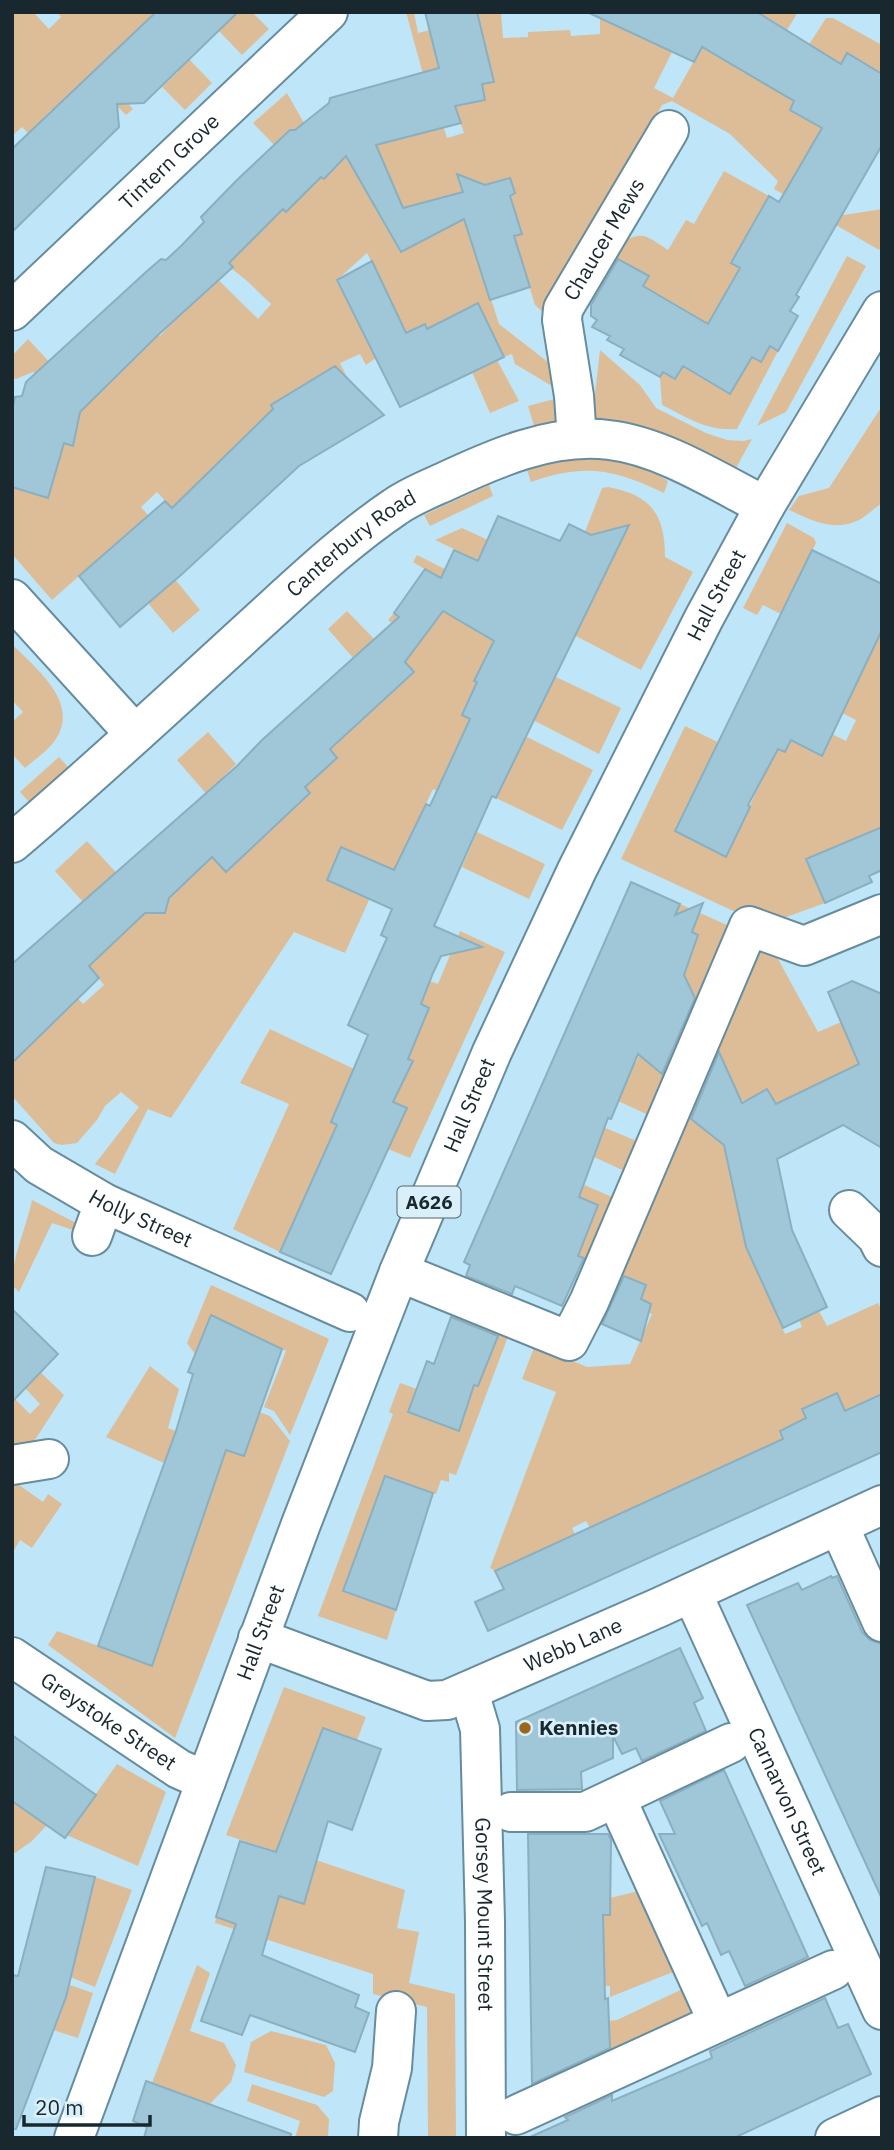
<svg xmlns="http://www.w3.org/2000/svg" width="894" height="2150" viewBox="0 0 894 2150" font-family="'IBM Plex Sans',sans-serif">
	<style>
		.green { fill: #ddbd97; fill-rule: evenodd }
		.building { fill: #a0c7d8; stroke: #89afc0; stroke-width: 2 }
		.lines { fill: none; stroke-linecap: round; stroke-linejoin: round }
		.minor-casing { stroke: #678c9d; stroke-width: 42 }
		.major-casing { stroke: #678c9d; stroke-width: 42 }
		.minor { stroke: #fff; stroke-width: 38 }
		.major { stroke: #fff; stroke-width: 38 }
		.poi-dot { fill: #9a671c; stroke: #d9f0fb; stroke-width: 2.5 }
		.labels { text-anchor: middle; stroke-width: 5; stroke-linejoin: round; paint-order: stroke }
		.shield { fill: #d9f0fb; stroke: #52646c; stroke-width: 2 }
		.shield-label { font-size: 19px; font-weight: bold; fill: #18282e }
		.street-label { font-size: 21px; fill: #18282e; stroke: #d9f0fb }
		.poi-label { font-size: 21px; font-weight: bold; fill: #18282e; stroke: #d9f0fb; text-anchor: start }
	</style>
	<rect width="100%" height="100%" fill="#bee6f8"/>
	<path class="green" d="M12,12H33L49,29L61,17L57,12H152L190,54L187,57L212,83L185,110L162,87L178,72V65L97,71L133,109L126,115L89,77L57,116L51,110L35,127L66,172L22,127L12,136Z
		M237,12H252L269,29L242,55L219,31Z
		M406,12H414L418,33L430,30L482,84L493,81L477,12H501L503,38L528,37V32L570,30L571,36L600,34V12L672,52L654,88L673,98L702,47L749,74L778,24L757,12H798L767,63L789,76L826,18H833L882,45V74L847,54L823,96L802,84L790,110L824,126L810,196L844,215L882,209V245L879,250L774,189L778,181L730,134L672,101L662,105L544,313L535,305L514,236L522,233L510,195L485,185L457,193L499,324L553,366L557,389L515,364L512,354L504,357L479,304L427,329L425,324L366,365L360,354L340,363L370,423L300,388L271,405L306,462L261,421L245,435L250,442L214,474L248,513L245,516L206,476L174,510L157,492L141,507L187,561L105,553L52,600L12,554V487L48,498L58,442L73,445L44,378L33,372L16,379L12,378V356L28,339L54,367L99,393L123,369L131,356L135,359L150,343L112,303L125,298L160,336L172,323L169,319L210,287L176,250L183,245L258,319L271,304L246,280L227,265L276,215L250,176L286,212L313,185L318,174L325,179L341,162L304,124L295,130H290L274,145L253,123L287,93L304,123L424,78ZM453,101L464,133L447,138L437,106ZM398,196L411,225V246L400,252L375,208ZM367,253L379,277L344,294L337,280Z
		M724,171L769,196L740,268L708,324L643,287L649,276L615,257C618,244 633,232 647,237C654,240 662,246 668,250L686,220L694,224Z
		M847,256L866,266L786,412L757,426Z
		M770,346L778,351L737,429C705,431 689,418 662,405L660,377L663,372L675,379L683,366L730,394L752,357L761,362Z
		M600,350L640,385L656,408L706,433L727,440L743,441L752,439L726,486L679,463L540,445L528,406L558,398L595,394Z
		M497,360L519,401L490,413L472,372Z
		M882,406V503C873,509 864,519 854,522C831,531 809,519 789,510L799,496L829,488Z
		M597,457C623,461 645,467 668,481L664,493C614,469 585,463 531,482L527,470L567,459Z
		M489,485L493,496L430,526L424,515Z
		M608,487C651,495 665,514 665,557L693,572L641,670L574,635L492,639L495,647L475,681L536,713L554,676L621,708L599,754L533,720L531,724L471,694L462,714L470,719L437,791L433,789L391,878L370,898L345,953L294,932L171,1118L148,1109L115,1174L95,1164L139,1107L121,1092L105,1106L97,1120L77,1143L62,1145L54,1143L12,1096V1062L32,1044L22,1032L67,986L83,1004L104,985L89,966L83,902L55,871L87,841L148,907L169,898L178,880L146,845L149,843L185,882L212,857L226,872L243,856L248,842L177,760L208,732L236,764L210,790L285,816L310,793L262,740L268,734L313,780L337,758L329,749L328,684L362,720L414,673L385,640L397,627L388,620L394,613L424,636L440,615L409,591L446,613L459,590L413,562L417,555L478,586L488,565L435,540L462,528L547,567L605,531L593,536L585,532L602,488ZM341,847L371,860L357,893L327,880Z
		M787,523L814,538L816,543L781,614L763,605L757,615L743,608Z
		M174,578L200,610L173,633L148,603Z
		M347,611L375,640L354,659L328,629Z
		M882,630V827L806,859L825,903L770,923L755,921L621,859L685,726L750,758L759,739L785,752L791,740L822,755L832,734L846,741L856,720L842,713ZM716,746L766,771L726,857L675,831Z
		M12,644C37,670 83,704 53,743C46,752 34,760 25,768L12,754V722L23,712L12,700Z
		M525,736L593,770L562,830L496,798Z
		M59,757L68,767L29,802L20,792Z
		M477,832L545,864L529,899L462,867Z
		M680,904L738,930L701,1012L672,1000L698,935L692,932L695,923L675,914Z
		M460,931L505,952L410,1158L388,1149L406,1108L349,1083L331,1122L337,1126L280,1252L233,1229L289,1104L240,1083L270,1029L354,1069L405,1078L413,1062L408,1059L429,1008L420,1003L430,981L438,984Z
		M753,941L773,950L818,1032L841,1022L882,1089L776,1105L767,1089L748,1100L741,1101L713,1038Z
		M633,1012L689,1036L685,1045L655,1031L647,1049L678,1063L655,1118L618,1101L625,1085L604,1076L614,1055L636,1063L649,1030L630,1021Z
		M688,1095L698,1103L688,1117L712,1135L723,1121L753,1262L785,1334L802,1327L799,1320L819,1311L827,1326L878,1303L882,1310V1394L845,1411L836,1393L802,1409L831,1474L795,1423L780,1431L783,1439L732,1462L754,1509L590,1528L586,1521L572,1528L598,1581L588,1587L564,1540L495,1571L490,1568L556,1392L522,1379L535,1345L587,1367L630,1364L652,1314L649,1313L651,1304L641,1299L646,1285L615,1273Z
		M586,1120L644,1144L631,1174L594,1157L601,1138L582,1130Z
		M561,1175L619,1200L592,1262L536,1237L593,1219L598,1205L577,1196Z
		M32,1200L76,1223L73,1230L52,1223L19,1292L12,1285C12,1256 26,1229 32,1200Z
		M211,1285L329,1339L290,1435L274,1411L264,1407L286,1351L211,1315L195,1354L187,1343Z
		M453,1312L509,1334L456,1475L449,1473V1482L441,1480L436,1494L385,1476L344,1591L396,1610L387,1640L318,1616L393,1414L389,1412L400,1383L417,1389L459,1431L474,1385L478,1386L497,1337L451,1319Z
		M30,1362L64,1395L31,1446L18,1449L12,1443V1396L30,1414L40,1404L25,1388Z
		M150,1366L179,1389L168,1428L243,1456L259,1412L270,1416L290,1441L175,1738L48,1645L57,1631L151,1665L205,1507L155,1488L164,1463L106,1437Z
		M12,1480L43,1502L48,1494L62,1504L32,1548L20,1540L13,1552Z
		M284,1687L366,1717L357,1740L323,1728L293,1807L326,1820L313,1859L405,1890L397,1928L419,1932L409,1983L455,1994L456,2138H428L427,2007L373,1994V1974L215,1923L216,1917L268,1934L279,1896L303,1904L315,1864L226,1835Z
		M117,1764L166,1792L138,1866L46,1826L32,1841L12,1855V1801L43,1822L73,1778L76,1781L54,1814L72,1828Z
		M95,1877L132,1890L95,1987L70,1977Z
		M647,1889L683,1968L610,1997V1986H603L604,1933H586L610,1898Z
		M197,1965L210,1973L190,2031L224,2043L236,2065L231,2082L210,2104L152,2083Z
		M70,1985L93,1993L78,2038L53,2030Z
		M691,1985L706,2018L610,2054V2032L607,2021L617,2020Z
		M271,2031L326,2045L335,2063L333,2091L324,2097L244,2072L251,2042Z
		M252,2084L317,2105L329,2119L328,2138H295L300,2121L247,2101Z"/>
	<path class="building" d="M156,12H238L144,103L117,104L119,127L12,232V149Z
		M425,12H477L494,82L482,84L485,100L455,106L461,123L376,145L403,208L463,192L457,174L485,185L510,178L515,193L510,196L522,234L514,236L530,287L490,300L464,219L401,252L346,156L324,179L321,177L286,212L283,209L229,263L233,267L158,335L80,412L73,446L64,443L48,498L12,487V410L15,397L22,396L26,382L146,272L161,259L166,260L182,245L204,222L201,217L238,179L290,130H295L329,103L330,98L439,68Z
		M587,12H757L841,64L847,53L882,74V145L796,295L799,297L790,311L798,316L778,351L770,346L761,362L752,357L730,394L683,366L675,379L663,372L660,377L620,355L624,349L607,340L610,336L592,327L597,320L591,316V305L618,259L649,276L643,286L708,324L740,268L731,263L769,196L779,202L822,128L790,110L794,101L702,47L694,62Z
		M372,261L406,333L425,324L427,329L478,303L504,357L400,407L337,280Z
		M335,366L384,415L299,466L181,575L120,627L79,576L165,501L172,508L273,409L271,405Z
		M498,516L560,541L569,524L591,535L629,525L496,798L492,796L434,926L482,947L441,956L433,973L421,1004L429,1008L408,1059L413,1061L393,1102L407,1108L331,1274L280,1252L337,1125L331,1122L368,1035L348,1025L387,938L381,935L392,909L327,880L341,847L394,870L426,804L430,806L470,719L462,715L477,682L474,681L494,641L443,611L405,662L414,672L330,749L337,758L305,787L310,793L226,872L212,857L169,898L165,913H145L89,966L99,978L12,1063V964L237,766L262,740L399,617L394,613L425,569L441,578L454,550L478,561Z
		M812,550L882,584V630L822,756L791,740L785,752L778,749L748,805L750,807L726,857L675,831Z
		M882,827V870L869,876L872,882L825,903L806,859Z
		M631,882L680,904L675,915L703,903L692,932L698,935L684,975L695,998L662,1074L638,1054L611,1119L608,1118L579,1197L598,1205L578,1256L584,1258L562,1306L515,1286L512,1294L466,1276L470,1265L464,1262Z
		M852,981L882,994V1148L843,1125L777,1159L792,1230L827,1307L783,1328L746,1247L724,1145L691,1119L719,1052L742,1103L767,1089L776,1104L859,1064L828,992Z
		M624,1276L646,1285L641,1299L651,1304L641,1341L602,1324Z
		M12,1309L58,1354L12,1402Z
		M211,1315L282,1349L244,1456L226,1450L152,1666L98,1646L176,1431L193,1374L188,1372Z
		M451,1317L498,1336L478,1386L474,1385L459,1431L408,1412L427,1361L434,1364Z
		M837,1393L845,1411L882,1394V1452L488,1631L475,1602L504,1589L495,1571L783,1439L780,1431L806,1418L802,1409Z
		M385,1476L433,1493L396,1610L343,1591Z
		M831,1576L832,1578L837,1576L862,1632L870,1640L882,1644V1899L747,1605L798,1583L802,1590Z
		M680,1648L703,1698L694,1703L706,1731L642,1761L636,1748L622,1754L613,1736V1758L581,1772L582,1789L517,1790L516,1722Z
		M323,1728L381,1749L352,1830L328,1821L304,1904L279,1896L262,1955L359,1995L355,2007L369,2013L355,2052L250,2015L242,2035L201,2021L236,1924L216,1917L240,1841L276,1852Z
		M12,1735L96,1795L65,1838L12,1801Z
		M724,1770L808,1957L745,1986L729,1951L721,1955L707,1923L702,1926L659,1834H675L660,1801Z
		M528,1834H608L611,1840L610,1915H603L605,1999L608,1998L610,2048L532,2084Z
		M46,1867L95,1877L66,1997L16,2129H12V1975L18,1976Z
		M825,1998L838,2028L848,2024L871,2074L734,2138H528L568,2120L565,2117L612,2095V2101L712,2058L710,2051Z
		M146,2081L291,2134L290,2138H144L147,2127L133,2121Z"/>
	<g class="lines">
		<g class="minor-casing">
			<g id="minor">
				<path id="s1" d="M12,311L328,12"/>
				<path id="s2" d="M577,439L574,396L562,320L563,309L669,130"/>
				<path d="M12,599L134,733"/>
				<path id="s3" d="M12,843C96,772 176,697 257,623C300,584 346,540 395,507C409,497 426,490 442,483C493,459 551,433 609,440C662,446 718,482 765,506"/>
				<path id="s4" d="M12,1140L39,1165L104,1203L350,1312"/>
				<path d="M849,1210L877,1237L882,1247"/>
				<path d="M92,1236L104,1203"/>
				<path d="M399,1272L569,1341L589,1302L749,926L804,946L882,914"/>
				<path d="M12,1465L49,1459"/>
				<path d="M839,1526L882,1622"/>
				<path id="s5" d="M692,1593L882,2010"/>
				<path id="s6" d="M258,1638L427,1701L447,1700L660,1607L882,1505"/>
				<path id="s7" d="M12,1657L179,1769L206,1781"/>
				<path id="s8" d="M469,1692L480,1729L485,1921L486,2138"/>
				<path d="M616,1798L718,2022"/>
				<path d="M511,1812H585L731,1743"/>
				<path d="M516,2115L833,1970"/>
				<path d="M378,2138L379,2122L392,2068L396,2011"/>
				<path d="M835,2138L882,2116"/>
			</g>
		</g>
		<g class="major-casing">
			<g id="major">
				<path id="s9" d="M74,2138L301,1524L399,1272L492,1052L577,870L704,618L765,506L882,311"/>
			</g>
		</g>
		<use href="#minor" class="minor"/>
		<use href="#major" class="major"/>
	</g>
	<circle class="poi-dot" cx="525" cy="1728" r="7"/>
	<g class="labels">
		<rect class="shield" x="397.5" y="1186.5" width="63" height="31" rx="5"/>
		<g class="shield-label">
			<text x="429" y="1209">A626</text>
		</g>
		<g class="street-label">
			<text dy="7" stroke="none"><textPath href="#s1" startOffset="217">Tintern Grove</textPath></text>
			<text dy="7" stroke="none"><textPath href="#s2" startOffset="212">Chaucer Mews</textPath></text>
			<text dy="7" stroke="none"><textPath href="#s3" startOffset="453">Canterbury Road</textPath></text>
			<text dy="7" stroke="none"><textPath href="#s9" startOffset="1673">Hall Street</textPath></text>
			<text dy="7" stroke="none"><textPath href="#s9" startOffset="1106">Hall Street</textPath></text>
			<text dy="7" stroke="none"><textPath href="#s4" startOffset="152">Holly Street</textPath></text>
			<text dy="7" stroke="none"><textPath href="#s9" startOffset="539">Hall Street</textPath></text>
			<text dy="7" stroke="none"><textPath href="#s6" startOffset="338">Webb Lane</textPath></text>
			<text dy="7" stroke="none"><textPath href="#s7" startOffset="116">Greystoke Street</textPath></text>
			<text dy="7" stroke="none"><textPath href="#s5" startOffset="229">Carnarvon Street</textPath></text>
			<text dy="7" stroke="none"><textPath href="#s8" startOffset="224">Gorsey Mount Street</textPath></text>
		</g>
		<g class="poi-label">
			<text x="539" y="1735">Kennies</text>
		</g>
	</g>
	<rect width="894" height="2150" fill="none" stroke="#18282e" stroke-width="28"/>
	<path d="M24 2115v10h126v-10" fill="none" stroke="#18282e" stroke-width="3.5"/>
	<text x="35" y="2115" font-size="21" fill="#18282e" stroke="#d9f0fb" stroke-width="5" paint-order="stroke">20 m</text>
</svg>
